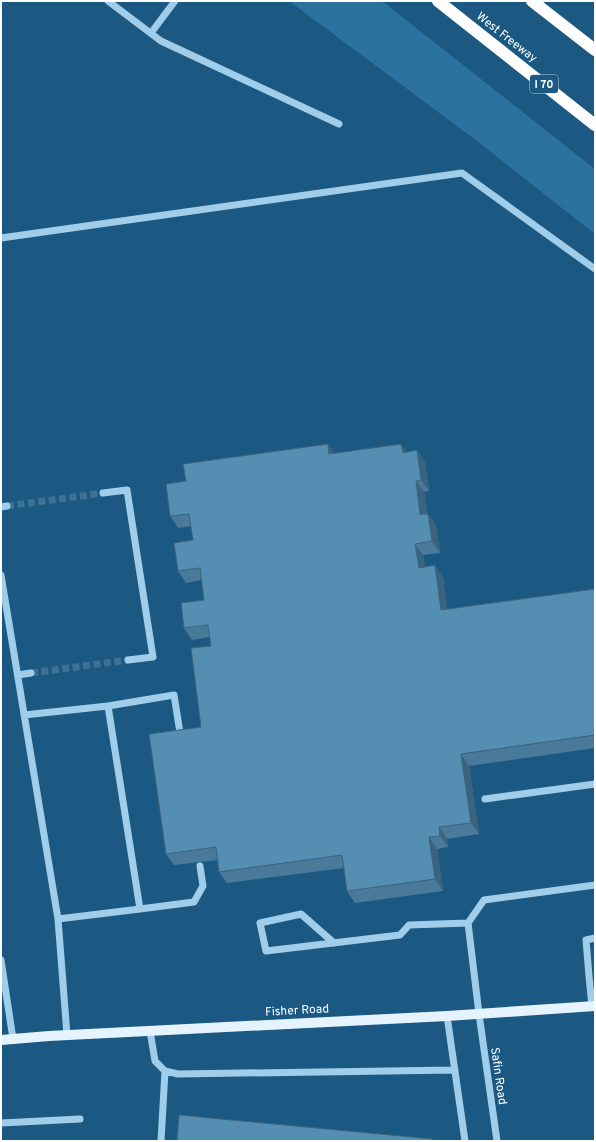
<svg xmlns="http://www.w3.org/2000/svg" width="596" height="1142" viewBox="0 0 596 1142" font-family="Overpass,sans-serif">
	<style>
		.green { fill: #2b729f }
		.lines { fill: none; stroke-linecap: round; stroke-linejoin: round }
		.minor-tunnel { stroke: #3d7295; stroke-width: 7; stroke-dasharray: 7 3.5; stroke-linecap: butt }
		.minor { stroke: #a0ceea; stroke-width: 7 }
		.major { stroke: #e4f3fe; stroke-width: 10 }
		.highway { stroke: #fff; stroke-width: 12 }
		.wall { fill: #497a9a }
		.shaded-wall { fill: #3c637d }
		.building { fill: #558eb3; stroke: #3c637d }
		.labels { text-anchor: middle; stroke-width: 4; stroke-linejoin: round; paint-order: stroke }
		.shield { fill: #1b5982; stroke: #bbcdda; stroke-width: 1 }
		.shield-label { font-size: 11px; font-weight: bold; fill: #fff }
		.street-label { font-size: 12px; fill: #fff; stroke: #1b5982 }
	</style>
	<rect width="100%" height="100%" fill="#1b5982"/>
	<path class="green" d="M289,1H382L595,169V234L477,141Z"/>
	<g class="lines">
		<path class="minor-tunnel" d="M7,506L103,493
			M31,673L128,660"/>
		<path class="minor" d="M108,1L161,41L339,124
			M151,33L175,1
			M1,238L462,173L595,269
			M103,493L127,490L153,657L128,660
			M1,507L7,506
			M1,575L58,919L140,909L108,706L24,715
			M18,675L31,673
			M108,706L174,695L181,739
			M485,799L595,784
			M140,909L194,902L203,886L200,866
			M58,919L67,1035
			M334,943L301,914L260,923L266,951L400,935L409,925L468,923
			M1,960L13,1039
			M592,1007L589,976L586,940L595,938
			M447,1016L465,1141
			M150,1031L155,1061L165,1071L178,1074L455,1070
			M1,1123L80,1119
			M161,1141L165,1071
			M497,1141L479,1014L468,923L484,900L595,885"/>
		<path class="major" d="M1,1040L49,1036L447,1016L595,1006"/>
		<path class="highway" d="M438,1L595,125
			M532,1L595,50"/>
	</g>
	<path class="wall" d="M407,452L425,462L429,491L424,492L427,514H428L436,525L440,553L423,555L425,567L443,577L447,609L595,589V748L469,766L479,834L447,839L448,847L437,849L443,891L355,903L347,891L344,868L227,883L219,872L218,860L174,865L166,854L201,727L211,646L210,637L192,640L184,628L204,600L202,580L186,583L178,571L193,540L191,526L178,528L170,516L186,481Z"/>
	<path class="shaded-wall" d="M328,444L336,455L329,454Z
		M401,444L410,455L403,453Z
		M417,450L425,462L429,491L421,480Z
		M416,481L424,492L428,526L420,514Z
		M428,514L436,525L440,553L432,541Z
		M415,544L423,555L427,579L419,568Z
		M435,565L443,577L449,622L441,610Z
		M461,754L469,766L479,834L471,823Z
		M439,827L447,839L448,847L440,836Z
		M429,837L437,849L443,891L435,879Z"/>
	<path class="building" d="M328,444L329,454L401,444L403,453L417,450L421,480L416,481L420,514H428L432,541L415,544L419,568L435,565L441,610L595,589V735L461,754L471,823L439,827L440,836L429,837L435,879L347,891L342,855L219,872L216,847L166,854L149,734L201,727L191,648L211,646L208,625L184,628L181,603L204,600L200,568L178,571L174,543L193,540L189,514L170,516L166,484L186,481L183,464Z
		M179,1115L432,1139V1141H177Z"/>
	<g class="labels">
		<rect class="shield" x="530" y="75" width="28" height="18" rx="3"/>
		<g class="shield-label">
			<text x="544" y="88">I 70</text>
		</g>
		<g class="street-label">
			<text transform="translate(507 37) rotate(38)" y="4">West Freeway</text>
			<text transform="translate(297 1010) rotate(-3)" y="4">Fisher Road</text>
			<text transform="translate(499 1076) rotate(82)" y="4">Safin Road</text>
		</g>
	</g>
	<rect width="596" height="1142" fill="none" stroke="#ffffff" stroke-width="4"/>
</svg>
